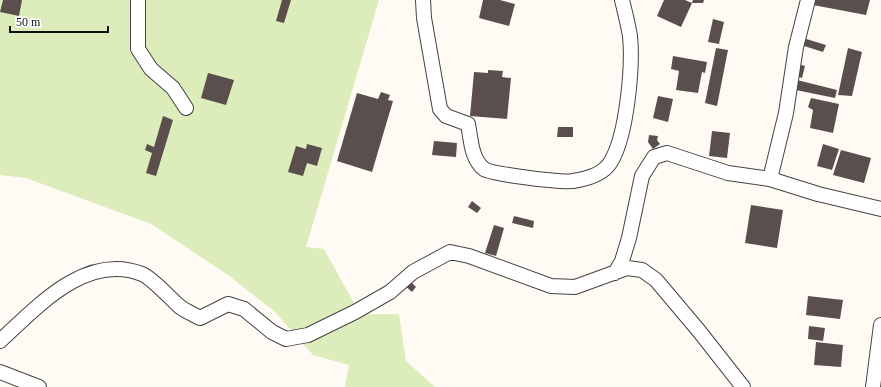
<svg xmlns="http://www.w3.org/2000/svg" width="881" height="387" viewBox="0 0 881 387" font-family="Georgia,serif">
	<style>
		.green { fill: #dcecbb }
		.building { fill: #5a4f4c }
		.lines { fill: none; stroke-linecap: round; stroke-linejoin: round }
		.minor-casing { stroke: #434343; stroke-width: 16 }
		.minor { stroke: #fff; stroke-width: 14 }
	</style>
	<rect width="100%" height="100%" fill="#fffbf4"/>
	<path class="green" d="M0,0H379L306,247L324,249L360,314H399L406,361L435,387H345L349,365L313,355L275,312L228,275L151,224L26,178L0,175Z"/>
	<path class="building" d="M3,0H22L19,16L0,12Z
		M282,0H291L284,23L276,21Z
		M483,0H500L515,4L509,26L479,18Z
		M664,0H685L692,3L693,0H704L703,3H692L681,27L657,16Z
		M814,0H870L866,15L813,5Z
		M713,19L724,22L719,44L708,42Z
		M803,38L826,45L823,52L801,45Z
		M716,48L728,50L717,106L705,103Z
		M848,48L862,52L852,96L838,95Z
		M673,56L707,62L705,73L702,72L698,93L676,90L679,71L671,69Z
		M798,64L805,66L802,78L795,76Z
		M488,70L503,71L502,77L511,78L507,119L470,116L474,72L488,73Z
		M208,73L234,80L226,105L201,98Z
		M793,79L837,90L835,98L791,89Z
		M381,92L390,95L388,100L393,101L372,172L337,161L357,93L378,99Z
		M658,96L673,99L668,122L653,118Z
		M811,98L839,104L833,133L810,128L813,110L808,107Z
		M163,116L173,120L156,176L146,173L152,153L145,150L147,144L154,147Z
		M558,127H573V137H557Z
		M712,131L730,133L727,158L709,156Z
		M649,135L658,136L657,140L660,144L653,149L648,142Z
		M434,141L457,143L456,157L432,155Z
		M307,144L322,148L317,166L307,163L303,176L288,172L296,146L306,149Z
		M823,144L839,149L832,170L817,166Z
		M841,150L871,158L864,183L833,175Z
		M472,201L481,208L477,213L468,207Z
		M751,205L783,210L777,248L745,243Z
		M514,216L534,221L533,228L512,223Z
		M494,225L504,228L496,256L485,253Z
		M408,279L416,287L412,292L403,284Z
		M808,296L843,300L840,319L806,315Z
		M809,326L825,328L823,341L808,339Z
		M816,342L843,345L841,367L814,365Z"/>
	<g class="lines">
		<g class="minor-casing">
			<path id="minor" d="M138,0V49L151,69L173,88L186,108
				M423,0L424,18L440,109L446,116L468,124C471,139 471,159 484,169C491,174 563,183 573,181C586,179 603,174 610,163C627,137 633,66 630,36C628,24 625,12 622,0
				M770,179L786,113L796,47L808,0
				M615,273L622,261L629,238L642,176L654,157L667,153L728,173L770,179L818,194L881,209
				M0,341C37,307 86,252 142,274C152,278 170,298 179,306C185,311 193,314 200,318L228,304L244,309L272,332L286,339L308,335L355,312L390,292L413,272L450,252L469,256L551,286L575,287L627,268L642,270L656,280L699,331L743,387
				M0,372L39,387
				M873,387L881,325"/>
		</g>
		<use href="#minor" class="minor"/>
	</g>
	<path d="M10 26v6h98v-6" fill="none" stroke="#101010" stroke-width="2"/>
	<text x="16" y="26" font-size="12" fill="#101010" stroke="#ffffff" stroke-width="3" paint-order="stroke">50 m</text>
</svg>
